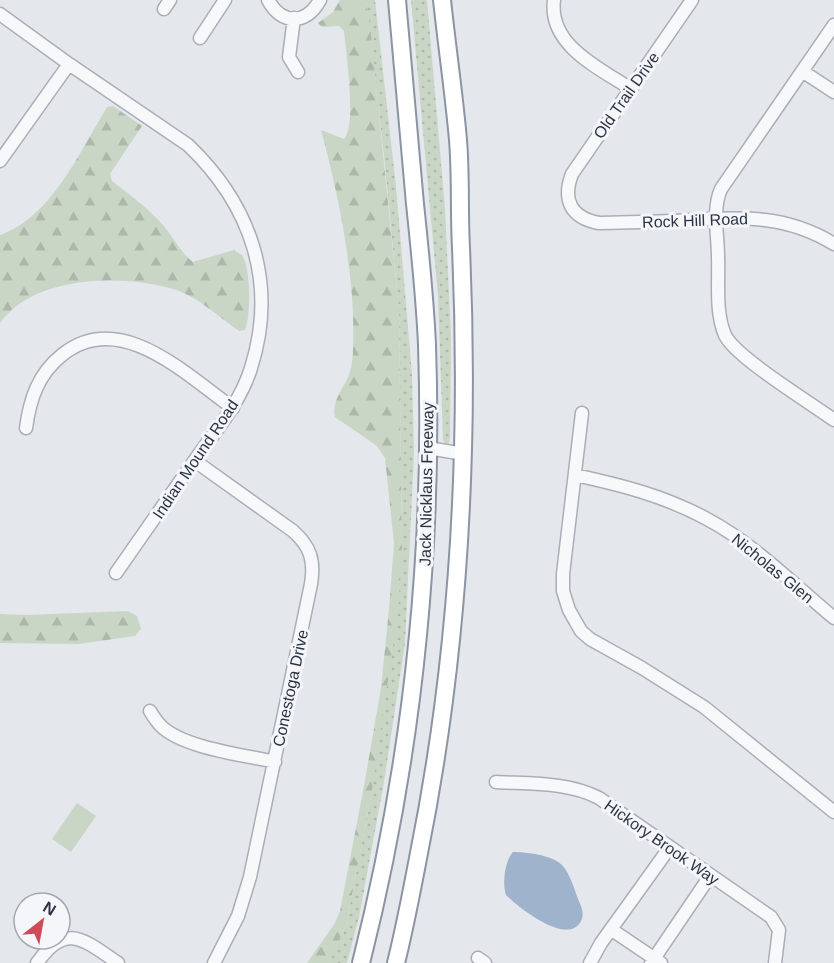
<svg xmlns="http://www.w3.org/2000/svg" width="834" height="963" viewBox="0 0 834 963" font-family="Arial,sans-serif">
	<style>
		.grass { fill: url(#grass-dots) }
		.forest { fill: url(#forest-firs) }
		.green { fill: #c9d6c5 }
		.water { fill: #9fb4cc }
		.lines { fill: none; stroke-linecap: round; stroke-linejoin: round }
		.minor-casing { stroke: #a9aeb7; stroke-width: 15 }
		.highway-casing { stroke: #8b94a3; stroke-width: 20 }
		.minor { stroke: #f7f8fa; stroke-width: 12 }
		.highway { stroke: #fff; stroke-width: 16 }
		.labels { text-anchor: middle; stroke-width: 6; stroke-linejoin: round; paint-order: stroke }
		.street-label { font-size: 16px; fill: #2b3445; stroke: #f4f6f9 }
	</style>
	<defs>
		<pattern id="grass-dots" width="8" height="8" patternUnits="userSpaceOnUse" patternTransform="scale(1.5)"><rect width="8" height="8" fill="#c9d6c5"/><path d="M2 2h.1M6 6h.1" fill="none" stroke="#adb8ab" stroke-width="1.8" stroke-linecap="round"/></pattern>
		<pattern id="forest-firs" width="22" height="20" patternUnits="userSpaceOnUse" patternTransform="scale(1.5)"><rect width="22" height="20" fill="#c9d6c5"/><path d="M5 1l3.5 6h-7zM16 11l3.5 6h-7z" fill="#adb8ab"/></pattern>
	</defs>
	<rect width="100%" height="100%" fill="#e4e7ec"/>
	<path class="grass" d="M366,0H375L396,187L412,374L414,454L405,643L384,782L359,917L347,963H328L346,925L371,797L402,547L399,310L384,156Z
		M411,0H427L445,209L451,336L450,437L449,443L445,444L443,439L438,296Z"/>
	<path class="forest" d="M340,0H366L370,26L399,310L402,547L398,611L371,797L346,925L328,963H307L335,923L340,911L364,786L381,688L389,609L394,543L385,458L377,446L335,417C331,402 343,389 349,375C352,367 353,356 353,348C356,280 339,196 321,130L344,139C357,126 346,52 344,31L339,26L322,27L318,23L333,12Z
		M113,106L142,126L110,174L112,181C130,195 148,208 163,225C173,237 180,252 193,262L234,250C236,252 240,253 242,255C251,267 251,317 245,330L239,331C219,317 197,296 173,289C122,274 34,275 0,323V235C52,217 80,151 107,107Z
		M128,611L137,616L141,629L135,636L78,644L0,643V614L26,615Z"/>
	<path class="green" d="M77,803L96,816L71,852L52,839Z"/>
	<path class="water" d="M513,852C526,852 552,855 562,865C570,874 574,888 578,899C581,906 585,914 581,921C568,947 518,907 506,895C502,884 505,860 513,852Z"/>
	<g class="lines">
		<g class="minor-casing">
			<path id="minor" d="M268,0C282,25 306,25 320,0
				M554,0C548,45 599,68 631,89
				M692,0L572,174C562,200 571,218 599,223C630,222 661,222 691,220C744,217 787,215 834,244
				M164,9L170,0
				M0,14L69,64L188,145C251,205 278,283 251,368C241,401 217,429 197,457C170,496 143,534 116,573
				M294,18L289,57L298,72
				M834,25L721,189C712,209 718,235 718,257C719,282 715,312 725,335C735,357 811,403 834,420
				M200,38L225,0
				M802,71L834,92
				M0,161L69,64
				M582,413L563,574V591L569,610L581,631L590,639L642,668L704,707L834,812
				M26,428C30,399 38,374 62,355C120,308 186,375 233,408
				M428,448L464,454
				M195,461L293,531C310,546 315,560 311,584L250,877L238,916L214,963
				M575,475C621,485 665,496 707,519C754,544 793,584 834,618
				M150,711C153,716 157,722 161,726C183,748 245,755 275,762
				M496,782C531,784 568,782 599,798L771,917L779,930L775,963
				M612,930L661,963
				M478,958L485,963
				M37,963C66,921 84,940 118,963
				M590,963L601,943L670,847
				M651,963L710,876"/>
		</g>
		<g class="highway-casing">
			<path id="highway" d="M361,963C412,761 434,553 427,345C425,298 420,251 415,204C409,136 403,68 397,0
				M396,963C405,927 412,890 419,853C459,654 470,451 461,248C459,212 461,176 458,140C454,94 447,47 442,0"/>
		</g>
		<use href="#minor" class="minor"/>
		<use href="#highway" class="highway"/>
	</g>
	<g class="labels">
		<g class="street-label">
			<text transform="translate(626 95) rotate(-55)" y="6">Old Trail Drive</text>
			<text transform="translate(695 220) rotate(-2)" y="6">Rock Hill Road</text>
			<text transform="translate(195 459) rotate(-56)" y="6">Indian Mound Road</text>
			<text transform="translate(426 484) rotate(-89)" y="6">Jack Nicklaus Freeway</text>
			<text transform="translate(773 568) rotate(39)" y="6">Nicholas Glen</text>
			<text transform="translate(290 688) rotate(-78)" y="6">Conestoga Drive</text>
			<text transform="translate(662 842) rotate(35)" y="6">Hickory Brook Way</text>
		</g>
	</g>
	<g transform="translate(42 921) rotate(31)"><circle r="28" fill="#f4f6f9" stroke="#a4a8b1" stroke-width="1.5"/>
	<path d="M0-4.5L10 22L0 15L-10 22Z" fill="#d1495b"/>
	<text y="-9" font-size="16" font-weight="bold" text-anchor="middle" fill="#2b3445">N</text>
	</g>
</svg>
